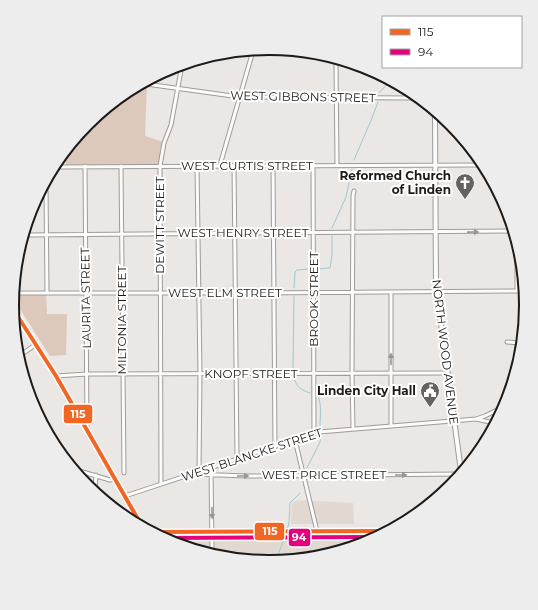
<svg xmlns="http://www.w3.org/2000/svg" width="538" height="610" viewBox="0 0 538 610" font-family="Montserrat,sans-serif">
	<style>
		.built { fill: #e1d8d2 }
		.green { fill: #ddc9bb }
		.lines { fill: none; stroke-linecap: round; stroke-linejoin: round }
		.stream { stroke: #9fc9ce; stroke-width: 1 }
		.street-casing { stroke: #9e9c9a; stroke-width: 5 }
		.secondary-casing { stroke: #9e9c9a; stroke-width: 6 }
		.street { stroke: #fcfbfb; stroke-width: 3 }
		.secondary { stroke: #fcfbfb; stroke-width: 4 }
		.bus-1-casing { stroke: #fff; stroke-width: 7 }
		.bus-2-casing { stroke: #fff; stroke-width: 7 }
		.bus-1 { stroke: #f26522; stroke-width: 4 }
		.bus-2 { stroke: #e5007d; stroke-width: 4 }
		.oneway { fill: #989695 }
		.labels { text-anchor: middle; stroke-width: 4; stroke-linejoin: round; paint-order: stroke }
		.street-label { font-size: 12px; fill: #1d1b19; stroke: #fff }
		.poi-label { font-size: 12px; font-weight: bold; fill: #1d1b19; stroke: #fff; text-anchor: end }
		.rim { fill: none; stroke: #1d1b19; stroke-width: 2 }
		.line-badge { stroke: #fff; stroke-width: 1.5 }
		.badge-label { font-size: 11px; text-anchor: middle; font-weight: bold; fill: #fff }
	</style>
	<rect width="100%" height="100%" fill="#eae7e4"/>
	<path class="built" d="M297,500L353,503L354,524H291L292,504Z
		M346,538L348,546L269,562L179,544V539Z"/>
	<path class="green" d="M147,84L145,136L166,143L160,167H66V155L87,123Z
		M46,294L47,314H67L66,355L50,356L13,298L14,295Z"/>
	<g class="lines">
		<path class="stream" d="M379,93L389,82
			M354,160L372,118L378,102
			M332,228L346,197L352,169
			M317,269L330,268L332,254V236
			M294,288L295,272L297,270L309,269
			M293,369L294,296
			M294,377C296,387 301,390 310,393
			M318,396C322,404 320,418 320,427
			M307,468L320,442L321,436
			M287,530L289,523L290,503L300,493
			M276,561L286,533"/>
		<g class="street-casing">
			<path id="street" d="M336,61L337,165
				M146,84L240,97L413,98
				M220,165L253,51
				M234,165L237,459
				M273,165L275,447
				M313,165L314,433
				M85,166L87,429
				M121,166L124,473
				M197,166L200,374L199,471
				M58,167L479,165
				M46,185L47,293
				M26,235L511,231
				M517,261V291
				M14,293H258L523,291
				M507,342L519,343
				M22,354L35,345
				M56,376L87,374L447,373
				M476,419L494,423
				M391,426V292
				M353,429L352,373L353,196L354,191
				M295,440L317,531
				M211,467L212,551
				M76,470L110,480L115,479
				M192,474L247,476L459,474
				M161,484L160,166L164,143L171,125L182,65
				M95,492L96,475
				M125,496L319,432L476,419L485,416L505,406"/>
		</g>
		<g class="secondary-casing">
			<path id="secondary" d="M435,113L436,287L461,471
				M13,309L56,376L139,521
				M154,532L385,531"/>
		</g>
		<use href="#street" class="street"/>
		<use href="#secondary" class="secondary"/>
		<g class="bus-1-casing">
			<path id="bus-1" d="M13,309L56,376L139,521
				M155,532L384,531"/>
		</g>
		<g class="bus-2-casing">
			<path id="bus-2" d="M164,538L375,537"/>
		</g>
		<use href="#bus-1" class="bus-1"/>
		<use href="#bus-2" class="bus-2"/>
	</g>
	<defs><path id="oneway-solid" d="M-6-.8H1V-3.2L6.5 0L1 3.2V.8H-6Z"/></defs>
	<g class="oneway">
		<use href="#oneway-solid" transform="translate(473 232) rotate(-1)"/>
		<use href="#oneway-solid" transform="translate(391 359) rotate(-90)"/>
		<use href="#oneway-solid" transform="translate(401 475)"/>
		<use href="#oneway-solid" transform="translate(243 476)"/>
		<use href="#oneway-solid" transform="translate(212 513) rotate(89)"/>
	</g>
	<defs>
		<g id="church-pin" transform="scale(1)"><path d="M0 17L-7.5 6A9.5 9.5 0 1 1 7.5 6Z" fill="#656260" stroke="#fff"/><path d="M-1.2-6h2.4v3.5h3.3v2.4h-3.3V6h-2.4V-.1h-3.3v-2.4h3.3Z" fill="#fff"/></g>
		<g id="civic-pin" transform="scale(1)"><path d="M0 17L-7.5 6A9.5 9.5 0 1 1 7.5 6Z" fill="#656260" stroke="#fff"/><path d="M-.6-6.5H3V-4.5H.6V-3L4-1V1h2V6H-6V1h2V-1L-.6-3ZM-1.2 2.5V6h2.4V2.5Z" fill="#fff"/></g>
	</defs>
	<g fill-rule="evenodd">
		<use href="#church-pin" x="465" y="183"/>
		<use href="#civic-pin" x="430" y="391"/>
	</g>
	<g class="labels">
		<g class="street-label">
			<text transform="translate(303 97) rotate(1)" y="4">WEST GIBBONS STREET</text>
			<text x="247" y="170">WEST CURTIS STREET</text>
			<text transform="translate(160 225) rotate(-90)" y="4">DEWITT STREET</text>
			<text x="243" y="237">WEST HENRY STREET</text>
			<text x="225" y="297">WEST ELM STREET</text>
			<text transform="translate(86 298) rotate(-91)" y="4">LAURITA STREET</text>
			<text transform="translate(314 299) rotate(-90)" y="4">BROOK STREET</text>
			<text transform="translate(122 320) rotate(-90)" y="4">MILTONIA STREET</text>
			<text transform="translate(445 352) rotate(83)" y="4">NORTH WOOD AVENUE</text>
			<text x="251" y="378">KNOPF STREET</text>
			<text transform="translate(252 455) rotate(-18)" y="4">WEST BLANCKE STREET</text>
			<text x="324" y="479">WEST PRICE STREET</text>
		</g>
		<g class="poi-label">
			<text x="451" y="180">Reformed Church<tspan x="451" dy="14">of Linden</tspan></text>
			<text x="416" y="395">Linden City Hall</text>
		</g>
	</g>
	<path d="M0 0H538V610H0ZM19 305a250 250 0 1 1 500 0a250 250 0 1 1-500 0Z" fill="#ededed" fill-rule="evenodd"/>
	<path class="rim" d="M19 305a250 250 0 1 1 500 0a250 250 0 1 1-500 0Z"/>
	<g class="line-badge">
		<rect x="63" y="404" width="30" height="20" rx="4" fill="#f26522"/>
		<rect x="254" y="522" width="31" height="19" rx="4" fill="#f26522"/>
		<rect x="288" y="528" width="23" height="19" rx="4" fill="#e5007d"/>
	</g>
	<g class="badge-label">
		<text x="78" y="418">115</text>
		<text x="270" y="535">115</text>
		<text x="299" y="541">94</text>
	</g>
	<rect x="382" y="16" width="140" height="52" fill="#ffffff" stroke="#a5a4a3"/>
	<rect x="390" y="29" width="20" height="6" fill="#f26522" stroke="#a5a4a3"/>
	<text x="418" y="36" font-size="12" fill="#1d1b19">115</text>
	<rect x="390" y="49" width="20" height="6" fill="#e5007d" stroke="#a5a4a3"/>
	<text x="418" y="56" font-size="12" fill="#1d1b19">94</text>
</svg>
